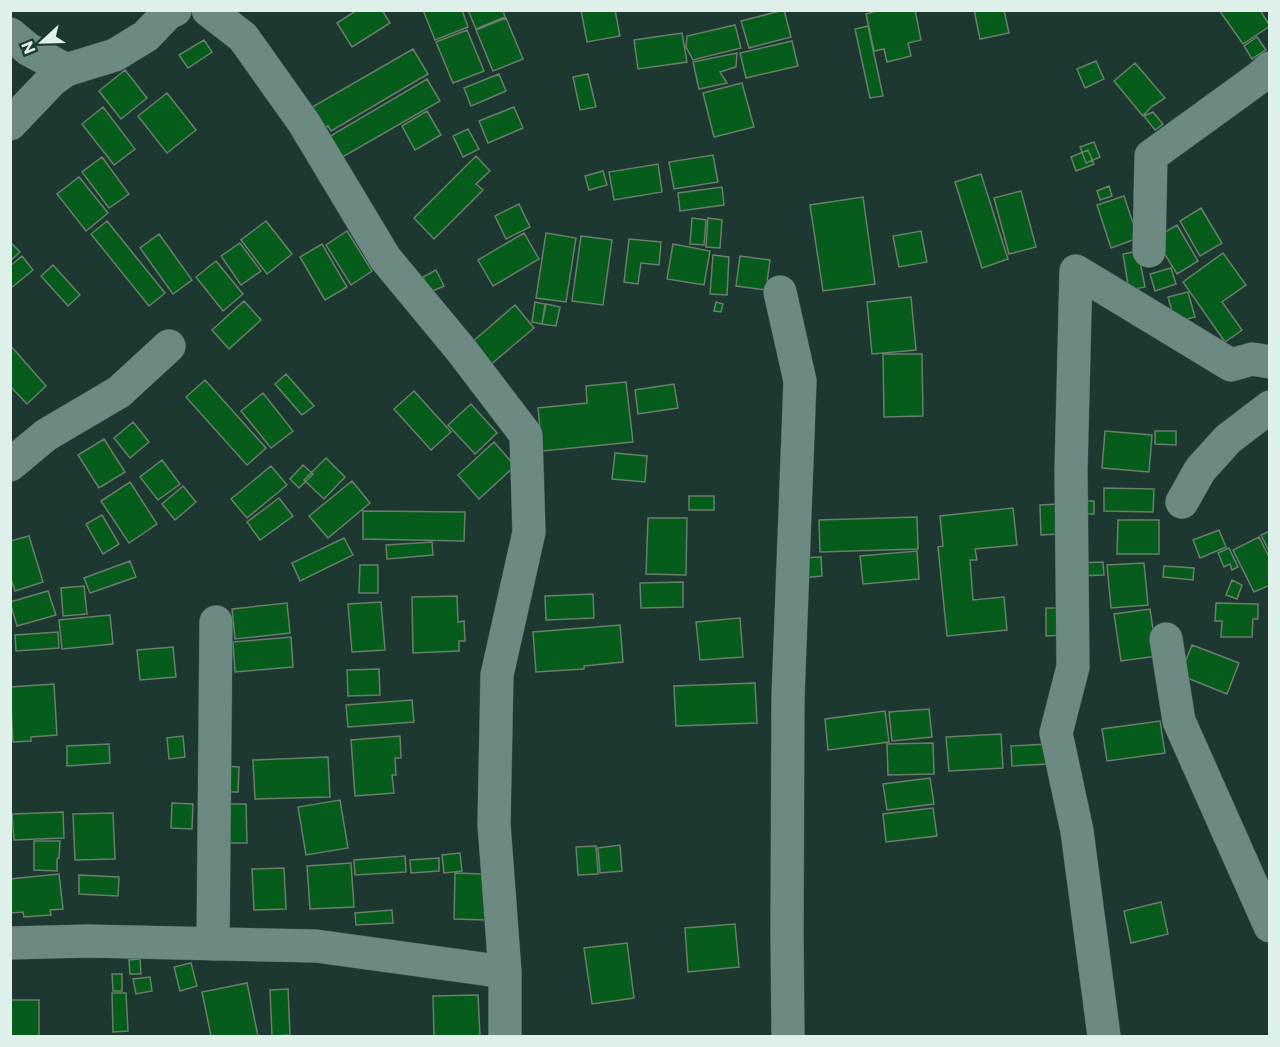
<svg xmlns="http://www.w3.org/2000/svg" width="1280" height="1047" viewBox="0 0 1280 1047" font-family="Commissioner,sans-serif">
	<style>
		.building { fill: #055c1b; stroke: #6a7e6b; stroke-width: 1.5 }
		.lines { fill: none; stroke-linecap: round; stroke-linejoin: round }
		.minor-casing { stroke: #3c554f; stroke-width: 34 }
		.minor { stroke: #6c8a82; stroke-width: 33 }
	</style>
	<rect width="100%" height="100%" fill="#1c3831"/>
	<path class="building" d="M357,10H382L390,23L352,47L337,23Z
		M423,10H462L468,27L435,40Z
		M468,10H503L505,17L476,29Z
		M581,10H615L620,36L587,42Z
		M784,10L791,37L749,48L741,21Z
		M880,10H915L921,40L908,43L911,56L887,62L884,49L874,51L866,14Z
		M974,10H1004L1009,33L980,39Z
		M1219,10H1260L1270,26L1243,44Z
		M506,18L523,59L493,71L476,30Z
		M735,25L741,48L693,60L686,47L687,36Z
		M868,26L883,96L870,98L855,29Z
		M467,30L484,71L453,83L436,42Z
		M682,33L687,62L638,69L634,40Z
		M1257,37L1266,50L1252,59L1244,46Z
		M204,40L212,52L188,68L179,55Z
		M792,41L798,66L746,78L740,53Z
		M413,49L428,74L331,131L328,126L319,131L307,110Z
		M737,53L736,67L720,72L727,83L699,89L693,62Z
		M1096,61L1104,79L1085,88L1077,69Z
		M1135,63L1165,98L1151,107L1143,116L1114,81Z
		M125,70L147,98L121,119L99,91Z
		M499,74L506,91L471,106L464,88Z
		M588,74L596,107L580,110L573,77Z
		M427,79L440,101L339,159L327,138Z
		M742,83L754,127L714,137L703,93Z
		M167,93L196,130L167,153L138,116Z
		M103,107L135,149L114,165L82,124Z
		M514,107L523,128L488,143L479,121Z
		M427,111L441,135L415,150L402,126Z
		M1153,112L1163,124L1155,130L1144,116Z
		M468,129L479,149L463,157L453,136Z
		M1094,142L1100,157L1086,163L1080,147Z
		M1088,150L1094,164L1076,171L1071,157Z
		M713,155L718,182L674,189L669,162Z
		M476,156L490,171L476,184L483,190L434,239L414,218Z
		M102,157L129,194L109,208L82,172Z
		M658,164L662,192L614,200L609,172Z
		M603,171L607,185L589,190L585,176Z
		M981,174L1008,259L982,268L955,182Z
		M79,177L108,213L86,231L57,194Z
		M1109,186L1112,196L1100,200L1097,191Z
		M722,187L724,205L680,211L678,193Z
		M1021,191L1036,247L1009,254L994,198Z
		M1124,196L1138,238L1111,248L1097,205Z
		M863,197L875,284L823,291L810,205Z
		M519,204L530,227L506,239L495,216Z
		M1201,208L1222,243L1200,256L1180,221Z
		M692,218L706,220L704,245L690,244Z
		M708,218L722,220L720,248L706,247Z
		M107,221L165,293L149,306L91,234Z
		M266,221L292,254L267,274L241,240Z
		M1177,225L1198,261L1177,274L1155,238Z
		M347,231L372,271L351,285L326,245Z
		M921,231L927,262L899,267L893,236Z
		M524,233L539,259L493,286L478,260Z
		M546,233L576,238L566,302L536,298Z
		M159,234L192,280L173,294L140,248Z
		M581,236L612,240L603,305L572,301Z
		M629,239L661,242L659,265L641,263L638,284L624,282Z
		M10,242L20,252L10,261Z
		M240,243L261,271L241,285L221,256Z
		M322,244L347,287L325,300L300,257Z
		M673,244L710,251L704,285L667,279Z
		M1138,251L1145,287L1129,290L1123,254Z
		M1223,253L1246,285L1222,302L1242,330L1225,342L1183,282Z
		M713,255L729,257L727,295L710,294Z
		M22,256L33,270L10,289V266Z
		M740,256L770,260L766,290L736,286Z
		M216,261L243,294L223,311L196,277Z
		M53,265L80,295L68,306L41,276Z
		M1171,268L1176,284L1155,291L1150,274Z
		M436,270L444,286L430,292L423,277Z
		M1188,292L1195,317L1175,322L1168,297Z
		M911,297L916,350L872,354L867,302Z
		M244,301L261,320L229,349L212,330Z
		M535,302L545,304L542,324L532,322Z
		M716,302L723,304L721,312L714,311Z
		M546,304L560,307L556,326L542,324Z
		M515,305L534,328L490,365L471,343Z
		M10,345L46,386L27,404L10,386Z
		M883,354H922L923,416L884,417Z
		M286,374L314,406L302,415L275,384Z
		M205,380L266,448L247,465L186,397Z
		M626,382L633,442L542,451L538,408L587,403L586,386Z
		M674,384L678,408L638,414L635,390Z
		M414,391L451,432L431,450L394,409Z
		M263,393L293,431L271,448L241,411Z
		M471,404L497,433L475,454L448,425Z
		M133,422L149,442L130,458L114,438Z
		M1105,431L1152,435L1149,472L1102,468Z
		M1155,431H1176V445L1155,444Z
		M104,439L125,472L99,488L78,455Z
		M494,442L515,466L479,499L458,475Z
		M615,453L647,456L645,482L612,479Z
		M326,458L345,477L324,499L304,480Z
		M162,460L180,484L158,500L140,477Z
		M303,465L313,474L299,488L290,479Z
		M271,466L287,485L247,518L231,499Z
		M352,481L370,503L328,538L309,516Z
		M130,482L157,524L129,543L101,501Z
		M183,486L196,502L175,520L162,504Z
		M1104,488L1154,489L1153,512L1104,511Z
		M689,496H714V510H689Z
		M279,498L293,516L260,540L247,522Z
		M1078,501H1094V514H1078Z
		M1058,504L1059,534L1041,535L1040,505Z
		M1013,508L1017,545L975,549L977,560H970L973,600L1004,597L1007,630L947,636L938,547L943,546L940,516Z
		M363,511L465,512L464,541L363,539Z
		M102,515L119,544L103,554L86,524Z
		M917,517L918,549L820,552L819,520Z
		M648,518H687L686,575L646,574Z
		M1118,520H1159V554H1117Z
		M1219,530L1226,547L1200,558L1193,540Z
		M1270,531V553L1261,535Z
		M29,536L43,582L15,591L10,576V541Z
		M1259,537L1270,559V585L1254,592L1233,550Z
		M344,538L353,555L300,581L292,563Z
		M432,542L433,555L387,559L386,545Z
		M1229,548L1238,567L1232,570L1230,564L1224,567L1218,553Z
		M917,551L919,579L863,584L860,556Z
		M821,557L822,576L801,578L800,558Z
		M130,561L136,577L90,593L84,578Z
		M1103,562L1104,575L1077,576V563Z
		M1144,563L1148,605L1111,608L1107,565Z
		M360,565H378V593H359Z
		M1164,566L1194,568L1193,580L1163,577Z
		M1232,580L1242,585L1237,599L1226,595Z
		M683,582V607L641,608L640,583Z
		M84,586L87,614L63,616L61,588Z
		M48,591L56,615L17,626L10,602Z
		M593,594L594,618L546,620L545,596Z
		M457,596L458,622L464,621L465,641H459V651L413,653L412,597Z
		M381,602L385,650L352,652L348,604Z
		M287,603L290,633L235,639L232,609Z
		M1216,603L1258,604V619H1253L1252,637H1221L1222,621H1215Z
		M1046,608H1061L1062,635L1046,636Z
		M1150,609L1157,656L1121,661L1114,614Z
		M110,615L113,644L62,649L59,620Z
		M740,618L743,657L700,660L696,622Z
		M620,625L623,662L584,666V669L536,672L533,632Z
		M58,632L59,648L16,651L15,635Z
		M291,637L293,667L235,672L233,642Z
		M1192,645L1239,663L1227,694L1180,675Z
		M173,647L176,677L140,680L137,650Z
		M379,669L380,695L348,696L347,670Z
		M755,683L757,723L676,726L674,686Z
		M54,684L57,735L31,737V741L13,742L10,687Z
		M412,700L414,722L348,727L346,705Z
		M929,709L932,737L892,741L889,712Z
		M885,711L889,742L828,750L825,719Z
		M1160,721L1165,753L1107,761L1102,729Z
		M1001,734L1003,768L949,771L946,737Z
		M183,736L185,757L169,759L167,738Z
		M400,736L401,758H395L396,775H392L394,793L355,796L351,740Z
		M933,743L934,774L888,775L887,744Z
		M109,744L110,763L67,766V746Z
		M1047,744L1049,764L1012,766L1011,746Z
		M328,757L330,797L255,799L253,760Z
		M224,766L239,767L238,792H223Z
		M930,778L934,804L887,810L883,784Z
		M340,800L348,848L306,855L298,807Z
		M172,803L193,804L192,829L171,828Z
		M224,804H246L247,843H224Z
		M933,808L937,836L886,842L883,814Z
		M63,812L64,838L14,840L12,814Z
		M113,813L115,859L75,860L73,814Z
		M34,841H60L59,858L57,859V871L34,870Z
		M620,845L622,871L600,873L598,848Z
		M596,846L598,874L578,875L576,847Z
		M460,853L462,871L444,873L442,855Z
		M405,856L406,872L355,875L354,860Z
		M439,858V871L411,873L410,860Z
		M351,863L354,907L310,909L307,866Z
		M284,868L286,909L254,910L252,869Z
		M455,873L485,874V920L454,919Z
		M59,874L63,909L50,910L51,915L24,917L23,912L10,913V879Z
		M79,875L119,877L118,896L79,894Z
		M1161,902L1168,934L1131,943L1124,911Z
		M392,910L393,923L356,925L355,913Z
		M735,924L739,967L688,972L685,928Z
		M627,943L634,998L592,1004L584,948Z
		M140,959L141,974H130L129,960Z
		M191,963L197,986L180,991L174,967Z
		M112,974H122V991H113Z
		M150,977L152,991L136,994L133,979Z
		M247,983L258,1036H211L202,992Z
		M288,989L290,1035L272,1036L270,990Z
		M112,993H126L128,1031L113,1032Z
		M478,995L480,1036H434L433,996Z
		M10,1000H39V1036H10Z"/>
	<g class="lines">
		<g class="minor-casing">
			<path id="minor" d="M10,34L28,49L66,70
				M10,124L51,81L66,70L115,55L146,36L169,12L175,10
				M1149,251L1151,156L1260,77L1270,68
				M780,292L800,381L788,697L787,934L788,1036
				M10,465L46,435L119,392L169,346
				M1182,502L1200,470L1228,439L1270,407
				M1166,639L1179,721L1270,926
				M10,943L88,941L316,946L505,972L494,824L497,675L529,532L526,435L462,351L385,258L304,123L243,37L208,10
				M213,944L216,622
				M505,972V1036
				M1104,1036L1077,831L1056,733L1073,667L1071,471L1076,271L1231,365L1252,359L1270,362"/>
		</g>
		<use href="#minor" class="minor"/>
	</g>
	<rect width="1280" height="1047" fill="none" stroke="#dfefea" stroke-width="24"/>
	<g transform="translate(42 42) rotate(248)" stroke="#1c3831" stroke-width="4.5" paint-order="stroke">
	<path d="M0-4.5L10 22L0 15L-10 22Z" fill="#dfefea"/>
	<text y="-9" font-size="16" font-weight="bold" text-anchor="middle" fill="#dfefea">N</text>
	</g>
</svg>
